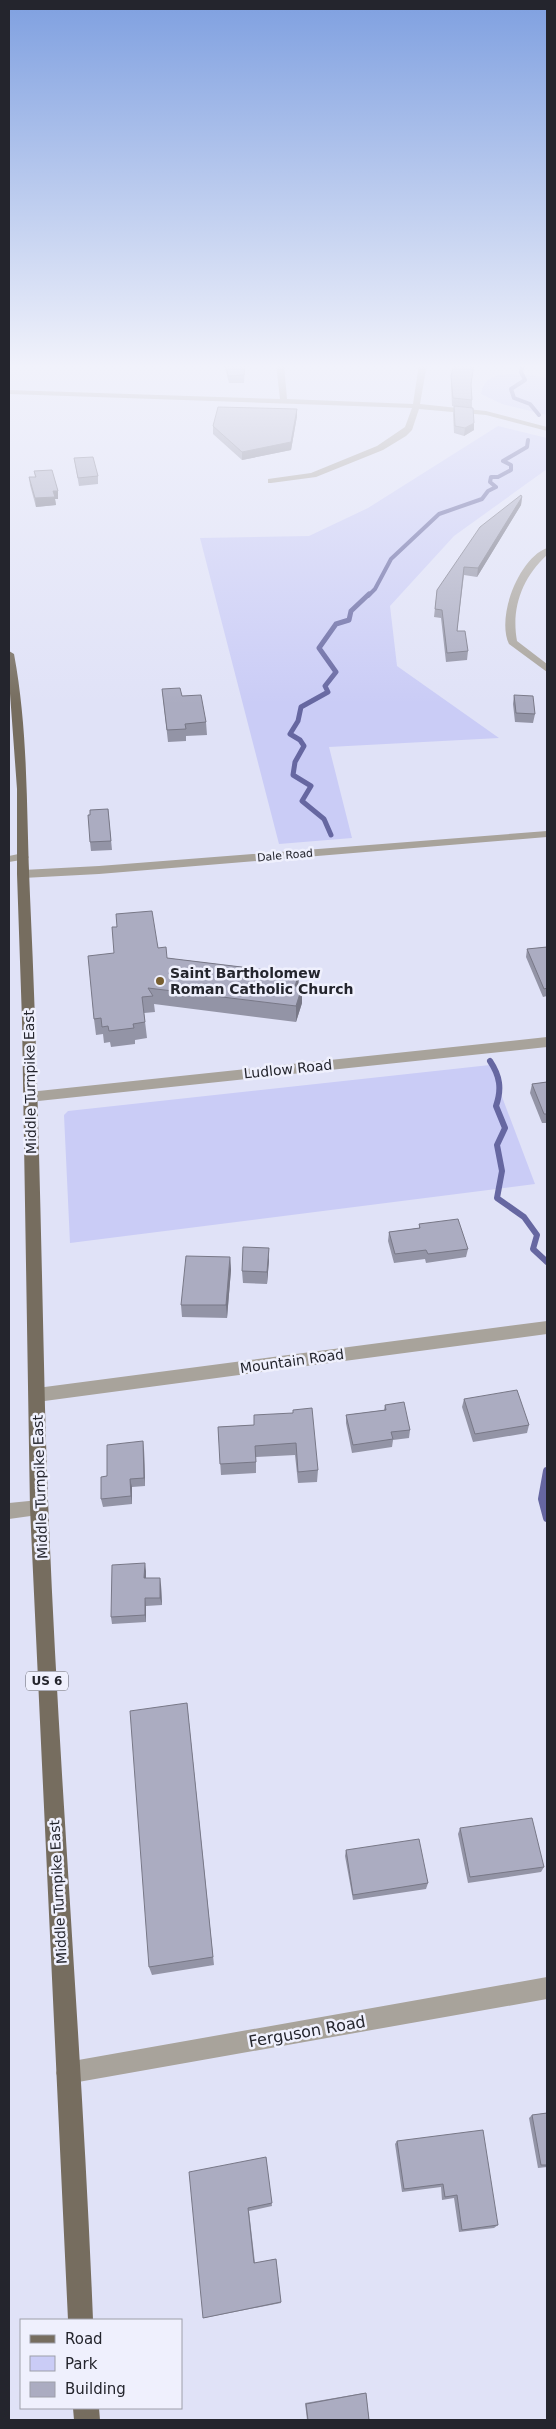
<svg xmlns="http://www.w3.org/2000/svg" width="556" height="2429" viewBox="0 0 556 2429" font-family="'DejaVu Sans',sans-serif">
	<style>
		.green { fill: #caccf6 }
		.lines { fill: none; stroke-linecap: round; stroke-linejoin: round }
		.stream-far3 { stroke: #6667a1; stroke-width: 4 }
		.stream-far2 { stroke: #6667a1; stroke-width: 5 }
		.stream-far1 { stroke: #6667a1; stroke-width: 6 }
		.stream { stroke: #6667a1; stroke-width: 8 }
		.minor { fill: #a8a39b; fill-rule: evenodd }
		.tertiary { fill: #a8a39b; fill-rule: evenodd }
		.primary { fill: #766d5f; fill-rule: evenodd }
		.wall { fill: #9394a6 }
		.shaded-wall { fill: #787887 }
		.building { fill: #abacc1; stroke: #787887 }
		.poi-dot { fill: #785f30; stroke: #eff0fd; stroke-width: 2 }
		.labels { text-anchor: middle; stroke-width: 5; stroke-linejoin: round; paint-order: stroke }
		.far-street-label { font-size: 11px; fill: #24252d; stroke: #eff0fd }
		.shield { fill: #eff0fd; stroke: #61626b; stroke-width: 1 }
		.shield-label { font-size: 12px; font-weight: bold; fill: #24252d }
		.poi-label { font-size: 14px; font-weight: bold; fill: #24252d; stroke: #eff0fd; text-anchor: start }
		.street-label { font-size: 14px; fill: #24252d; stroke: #eff0fd }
		.near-street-label { font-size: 16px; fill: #24252d; stroke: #eff0fd }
	</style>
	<rect width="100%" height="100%" fill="#e0e2f7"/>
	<path class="green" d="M512,374L547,377V415L502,404L481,394C483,378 497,374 512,374Z
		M498,426L547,438V469L454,536L390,606L397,666L499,738L329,747L352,838L279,844L200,538L309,536L368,508Z
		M490,1065L535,1184L70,1243L64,1115L68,1111Z"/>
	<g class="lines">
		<path class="stream-far3" d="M523,364L521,372L525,380L511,389L514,398L530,404L539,415
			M368,596L375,589L391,559L439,514L482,499L488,491L496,487L490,482L491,477H498L511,470V465L503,461L527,447L528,440"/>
		<path class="stream-far2" d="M331,835L324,819L302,801L311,786L293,775L295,762L304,746L300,740L290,734L298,721L301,707L328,692L325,686L336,672L319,648L336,624L349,620L351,611L369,594"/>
		<path class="stream-far1" d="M490,1061C500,1076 502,1089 496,1106L505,1128L497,1145L502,1171L497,1198L524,1217L537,1235L533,1249L547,1262"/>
		<path class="stream" d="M547,1471L542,1499L547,1518"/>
		<path class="minor" d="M276,364H284L287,399L413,404L419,364H427L420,404L486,411L547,427V431L486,415L419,409L412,430L406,436L383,450L316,477L271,483H268V479L311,473L377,446L405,427L412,408L9,394V390L280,399Z
			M547,548V555C522,578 511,608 517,641L547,664V672L509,644C496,617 519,558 547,548Z
			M547,831V837L99,874L23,878L17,874L23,870L99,866Z
			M23,853L29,857L27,859L9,862V856Z
			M547,1037V1047L29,1102L22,1097L29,1092Z
			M547,1321V1334L37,1402L31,1400L29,1395L31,1390L37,1388Z
			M39,1500L45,1502L48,1508L45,1514L9,1519V1503Z"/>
		<path class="tertiary" d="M547,1977V1999L67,2084L59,2081L56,2073L59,2065L67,2062Z"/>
		<path class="primary" d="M9,651L14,654C29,735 26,814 30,896C38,1067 41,1237 45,1408C53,1712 81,2016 93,2320H68L30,1508L22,1020L17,874V789L9,680Z
			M73,2408H99L100,2420H74Z"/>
	</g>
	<path class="wall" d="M224,364H245L244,383H229Z
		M454,364H474L471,386L472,400V408L452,406L451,383Z
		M454,406L474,430L464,436L454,433L453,414Z
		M297,409V416L291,450L242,460L213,434V426Z
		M74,458L98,476V484L79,486Z
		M34,471L58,491V499H55L56,505L36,507L30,485L29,477H35Z
		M522,497L521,505L477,577L464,575L457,631L468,651L467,660L446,662L441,618L434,617L437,590Z
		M162,689L182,696L206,722L207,735L186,736V741L168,742Z
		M514,695L535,714L533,723L515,722L513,704Z
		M108,809L112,850L91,851L90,842Z
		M547,947V996L543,997L526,957L527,949Z
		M158,948L167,958L299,974L298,987L302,1003L296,1022L154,1004L155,1012L144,1013L147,1038L135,1040V1044L111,1047L110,1042L104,1043L103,1034L96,1035L94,1019L114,953Z
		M547,1082V1123H542L530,1093L532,1084Z
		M419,1224L468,1249L466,1257L426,1263L425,1259L394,1263L388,1241L389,1232L419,1228Z
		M230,1257L231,1270L227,1318L182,1317L181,1305Z
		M269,1260L267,1284L243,1283L242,1271Z
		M464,1399L529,1425L527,1433L473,1442L462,1407Z
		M385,1405L410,1430L409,1438L393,1440L392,1447L352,1453L346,1423V1415L384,1410Z
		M293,1413L318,1470L317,1482L298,1483L295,1455L256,1457V1473L221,1475L218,1427L254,1425Z
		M144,1449L145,1486L132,1487V1504L103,1507L101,1499L107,1476Z
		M146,1571V1578L161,1585L162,1605L146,1606V1622L112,1624L111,1617Z
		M187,1703L214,1965L152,1975L149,1967Z
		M460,1828L544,1867L541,1872L468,1883L458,1834Z
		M346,1850L428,1883L426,1889L353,1900L345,1856Z
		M547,2113V2167L538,2168L529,2118L532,2115Z
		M397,2141L498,2225L494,2228L459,2232L454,2198L442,2200L441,2187L402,2192L395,2144Z
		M266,2157L272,2206L249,2211L255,2263L276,2259L281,2303L204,2318H203Z
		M364,2393H366L369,2420H307L305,2403Z"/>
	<path class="shaded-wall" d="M297,409V416L291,450L242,460V452Z
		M474,423V430L464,436L465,428Z
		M53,491H58V499H55L56,505L36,507L35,498Z
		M522,497L521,505L477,577L478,568Z
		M299,974L298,990L295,986Z
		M302,987V1003L296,1022V1006Z
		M269,1248V1260L267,1284V1272Z
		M230,1257L231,1270L227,1318L226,1305Z
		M143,1441L144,1449L145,1486L144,1478Z
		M130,1479L132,1487V1504L131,1496Z
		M145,1563L146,1571V1586L144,1578Z
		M160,1578L161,1585L162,1605L160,1598Z
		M145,1598L146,1606V1622L145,1615Z"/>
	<path class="building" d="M226,364H245L244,375L228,376Z
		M454,364H474L471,384L472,400L453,398L451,376Z
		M454,406L473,408L474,423L465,428L455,426Z
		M218,407L297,409L291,442L242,452L213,426Z
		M93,457L98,476L78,478L74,458Z
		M52,470L58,491H53L55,497L35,498L29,477H36L34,471Z
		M521,495L522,497L478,568L464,567L457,631H465L468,651L447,653L442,610L435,609L437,590L480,527Z
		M180,688L182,696L201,695L206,722L185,724L186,729L167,730L162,689Z
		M514,695L533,696L535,714L516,713Z
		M108,809L111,841L90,842L88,815H90V810Z
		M152,911L158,948L166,947L167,958L299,974L295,986L302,987L296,1006L148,988L153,996L142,997L145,1022L133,1024L134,1028L109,1031L108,1026L102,1027L101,1018L94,1019L88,956L114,953L112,927H117L116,914Z
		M547,947V988L544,989L527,949Z
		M547,1082V1114H544L532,1084Z
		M458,1219L468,1249L428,1254L426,1250L395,1254L389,1232L420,1228L419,1224Z
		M243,1247L269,1248L267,1272L242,1271Z
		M186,1256L230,1257L226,1305H181Z
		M517,1390L529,1425L475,1434L464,1399Z
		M404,1402L410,1430L391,1432L393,1439L353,1445L346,1415L386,1410L385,1405Z
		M312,1408L318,1470L298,1472L296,1443L255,1446L256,1462L220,1464L218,1427L254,1425V1415L293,1413V1410Z
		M143,1441L144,1478L130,1479L131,1496L101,1499V1477L107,1476V1445Z
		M145,1563L144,1578H160V1598H145V1615L111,1617L112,1565Z
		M187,1703L213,1957L149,1967L130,1711Z
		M532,1818L544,1867L470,1877L460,1828Z
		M419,1839L428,1883L353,1895L346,1850Z
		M547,2113V2165H541L532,2115Z
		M483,2130L498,2225L462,2230L457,2195L445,2197L443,2184L404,2189L397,2141Z
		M266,2157L272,2203L248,2208L254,2263L276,2259L281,2302L203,2318L189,2172Z
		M366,2393L369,2420H308L306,2404Z"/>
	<linearGradient id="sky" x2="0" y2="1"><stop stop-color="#7fa0e0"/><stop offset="0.52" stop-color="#f1f2fb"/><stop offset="1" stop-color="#f1f2fb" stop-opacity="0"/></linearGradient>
	<rect width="556" height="704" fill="url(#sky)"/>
	<circle class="poi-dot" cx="160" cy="981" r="5"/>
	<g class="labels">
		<g class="far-street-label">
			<text transform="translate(285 855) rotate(-5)" y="4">Dale Road</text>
		</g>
		<rect class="shield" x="26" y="1671.5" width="42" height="19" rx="4"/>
		<g class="shield-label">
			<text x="47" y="1685">US 6</text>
		</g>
		<g class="poi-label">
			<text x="170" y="978">Saint Bartholomew<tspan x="170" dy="16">Roman Catholic Church</tspan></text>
		</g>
		<g class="street-label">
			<text transform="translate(288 1069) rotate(-6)" y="5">Ludlow Road</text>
			<text transform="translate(30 1082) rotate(-91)" y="5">Middle Turnpike East</text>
			<text transform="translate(292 1361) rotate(-8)" y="5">Mountain Road</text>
			<text transform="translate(40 1487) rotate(-92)" y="5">Middle Turnpike East</text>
			<text transform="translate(58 1892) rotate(-93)" y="5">Middle Turnpike East</text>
		</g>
		<g class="near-street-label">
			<text transform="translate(307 2031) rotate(-10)" y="6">Ferguson Road</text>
		</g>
	</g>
	<rect width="556" height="2429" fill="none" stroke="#24252d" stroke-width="20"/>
	<rect x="20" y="2319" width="162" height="90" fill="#eff0fd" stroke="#9e9faa"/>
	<rect x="30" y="2335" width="25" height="8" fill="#766d5f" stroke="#9e9faa"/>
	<text x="65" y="2344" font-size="15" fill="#24252d">Road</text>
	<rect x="30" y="2356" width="25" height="15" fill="#caccf6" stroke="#9e9faa"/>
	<text x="65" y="2369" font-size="15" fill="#24252d">Park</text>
	<rect x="30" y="2382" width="25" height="15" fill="#abacc1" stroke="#9e9faa"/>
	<text x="65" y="2394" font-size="15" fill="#24252d">Building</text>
</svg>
